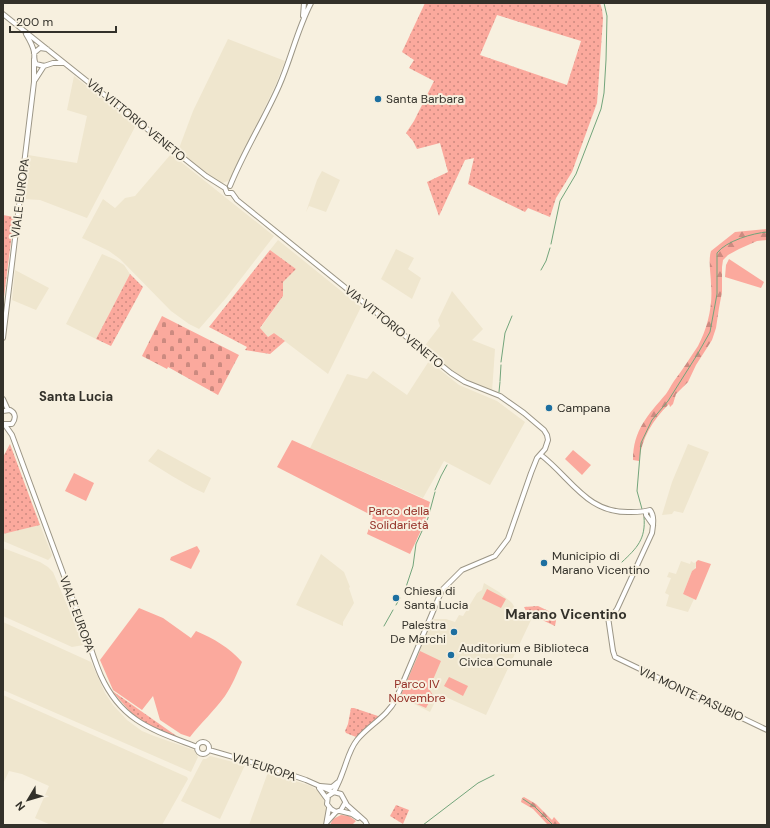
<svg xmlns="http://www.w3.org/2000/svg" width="770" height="828" viewBox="0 0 770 828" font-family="'DM Sans',sans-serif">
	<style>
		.built { fill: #efe6ce }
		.grass { fill: url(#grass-dots); fill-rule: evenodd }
		.forest { fill: url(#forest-firs) }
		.cemetery { fill: url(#cemetery-stones) }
		.park { fill: #fba99d }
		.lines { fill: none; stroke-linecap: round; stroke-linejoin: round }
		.stream { stroke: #73a57b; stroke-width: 1 }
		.secondary-casing { stroke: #9c9686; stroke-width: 6 }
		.secondary { stroke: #fff; stroke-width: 4 }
		.poi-dot { fill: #1d6fa0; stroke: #f7f0df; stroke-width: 1.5 }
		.labels { text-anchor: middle; stroke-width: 4; stroke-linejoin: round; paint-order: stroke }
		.poi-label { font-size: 12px; fill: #33312a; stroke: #f7f0df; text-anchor: start }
		.street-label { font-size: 12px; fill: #33312a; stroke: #f7f0df }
		.park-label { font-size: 12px; fill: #932e25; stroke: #f7f0df }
		.neighbourhood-label { font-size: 13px; font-weight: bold; fill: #33312a; stroke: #f7f0df }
		.quarter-label { font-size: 14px; font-weight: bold; fill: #33312a; stroke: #f7f0df }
	</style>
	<defs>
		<pattern id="grass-dots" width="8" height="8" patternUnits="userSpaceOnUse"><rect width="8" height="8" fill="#fba99d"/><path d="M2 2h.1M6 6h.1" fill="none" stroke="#cc8a80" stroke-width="1.8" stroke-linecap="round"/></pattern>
		<pattern id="forest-firs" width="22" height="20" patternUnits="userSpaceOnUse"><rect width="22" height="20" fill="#fba99d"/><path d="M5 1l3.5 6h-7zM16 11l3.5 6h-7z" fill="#cc8a80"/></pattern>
		<pattern id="cemetery-stones" width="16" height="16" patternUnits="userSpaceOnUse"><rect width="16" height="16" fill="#fba99d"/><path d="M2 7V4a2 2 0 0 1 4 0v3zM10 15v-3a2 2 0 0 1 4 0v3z" fill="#cc8a80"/></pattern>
	</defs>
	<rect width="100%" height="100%" fill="#f7f0df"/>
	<path class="built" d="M228,39L285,61L276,84L231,178L228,181L222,183L216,182L178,151L193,111Z
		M74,76L136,125L87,218L40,200L23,199L28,155L77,163L87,116L67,110Z
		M171,154L274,236L226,298L199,329L189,324L171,311L120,259L109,251L82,238L103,199L115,208L125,198L135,196Z
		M322,171L340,180L326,212L309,206L306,212L317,180Z
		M278,240L361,307L328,374L274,333L268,337L260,329L283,296V282L296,269L270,250Z
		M396,249L414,258L408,269L421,278L412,299L381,279Z
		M102,254L116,260L124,265L130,274L96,339L66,324Z
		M15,270L49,288L36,310L12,300Z
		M452,291L483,329L472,340L495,349L492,392L463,379L423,348L440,326L438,320Z
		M429,361L459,385L497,401L525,422L490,485L444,461L423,498L310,448L347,374L367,379L373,371L407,395Z
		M688,444L709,452L683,513L674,511L672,514L662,515L672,482Z
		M158,449L211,478L204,493L193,488L172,476L148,461Z
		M40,525L52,555L51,557L48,560L3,541V534Z
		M3,548L40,562L48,567L53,572L84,645L72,647L3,616Z
		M321,554L344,572L350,587L349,588L354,603L343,622V626L296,605Z
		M681,561L690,564L691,561L694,563L696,562L697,565L694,570L692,571L683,594L694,599L688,612L666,606L669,595L665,593L671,578L667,577L669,572L676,574Z
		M484,583L499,592L512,603L516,610L531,620L486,715L439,694L430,712L400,697L432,619H446L455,622L459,615L463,616L477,593L482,590Z
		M3,622L91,662L105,693L113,705L127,720L142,731L154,736L194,750L198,757L191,772L3,690Z
		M3,695L187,777L188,779L162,825H51L35,818L49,786L22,774L9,771L3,784Z
		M210,756L245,765L220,819L181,801L203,759H206Z
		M268,772L311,786L322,794L327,813L323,825H249Z"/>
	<path class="grass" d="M425,3H600L602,9L603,19L597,103L572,172L556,198L550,217L528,208L525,212L468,184L474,158L465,160L439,216L427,182L448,172L440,143L417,149L413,141L406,133L414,121L434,81L409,68L414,60L402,52ZM497,15L581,41L567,85L480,55Z
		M3,215L14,217L4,297L3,296Z
		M270,250L296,269L283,282V296L260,328L268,337L274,333L285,341L270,354L245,350L247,347L209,327Z
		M130,274L143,287L111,346L96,339Z
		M10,444L40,525L3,534V457Z
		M538,606L557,615L555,626L527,613L524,607Z
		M111,690L178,737L152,728L134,716Z
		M351,708H354L381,717L356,737L346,733L345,731L348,724Z
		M396,805L409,810L403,824L390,816Z"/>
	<path class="forest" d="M767,229V240L757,241L739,249L728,255L723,260L722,267V292L719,308L716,328L712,340L696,365L688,382L676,394L673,404L670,407L669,404C652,421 642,437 639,461L633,460C633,430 648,415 666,394C669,390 671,385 674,381C683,369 690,358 698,346C708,327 713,305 711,284C711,275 708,260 711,251L735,232Z
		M524,797L536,804L552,820L554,817L561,825H548L533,809L521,802L522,798Z"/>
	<path class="cemetery" d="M162,316L239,355L218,395L168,367L167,369L142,356Z"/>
	<path class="park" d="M729,259L764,282L761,288L725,277L726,265Z
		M292,440L430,502L424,524L410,554L367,534L373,516L277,467Z
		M573,450L591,465L582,475L565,459Z
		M74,473L94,483L86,501L65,491Z
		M197,546L200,551L191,569L170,560L171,557Z
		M698,560L711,564L696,600L683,594L692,571L696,568V562Z
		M487,589L506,599L501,608L482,599Z
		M139,608L163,618L191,638L196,631C214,639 229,647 242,662C237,673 232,686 225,696C214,711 201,723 190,737L181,734L160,720L153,696L142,710L113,690L100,660Z
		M420,651L441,661L429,689L433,695L426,708L400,697Z
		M449,677L468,686L463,696L444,686Z
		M341,815L349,816L356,821L352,825H330L333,819Z"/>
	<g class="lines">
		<path class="stream" d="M551,244L560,201L576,174L601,109L604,93L606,60L607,16L604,3
			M541,270L546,261L550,248
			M501,362L505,333L512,316
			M500,381L501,365
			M499,392L500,382
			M435,490L441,476L447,465
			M642,509L637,491L641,443L652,420L668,401L697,355L710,332L717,294V253C726,241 753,233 767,232
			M622,562C637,548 646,539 644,517
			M404,593L413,566L416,544L428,518L435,492
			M396,605L400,598
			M384,626L393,610
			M523,799L535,807L553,825
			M423,825L478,783L494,775"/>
		<g class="secondary-casing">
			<path id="secondary" d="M3,14L206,176L225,188L227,193H232L237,200L451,373L465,382L500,396L524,413L544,430L547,435L548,440L545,449L537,458L531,473L508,539L495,556L462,570L442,590L396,699C387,717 369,725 357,740C349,750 347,762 342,774C340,780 337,786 334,792
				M303,16L304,3
				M26,34C29,39 33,46 34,52C35,57 33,59 36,64L44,66L53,63H63
				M34,53L40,48L47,49
				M35,80L44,66
				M230,186C244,151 264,120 279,86C291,59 297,30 311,3
				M3,338L34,82V59
				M3,399L8,410
				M3,411L10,410C16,413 16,419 12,424H4
				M5,425L12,435L91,649C94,658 97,667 101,676C122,722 153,730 197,747
				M541,455C572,479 587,514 631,512C637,512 644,512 650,510C655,516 653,526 652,533L617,609L612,616L608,617L613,651L615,657L767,730
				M646,511V515L653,525
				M197 748a6 6 0 1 1 12 0a6 6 0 1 1-12 0Z
				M209,750L268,767L306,780L333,792
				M320,786L332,787L338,782
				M319,788L327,799
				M340,811L352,814L358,818
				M336,812L331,809L327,804L328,796L334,792L341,794L347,805L365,821L367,825
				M327,822L336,812L341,810L345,803
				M326,825L329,808"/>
		</g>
		<use href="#secondary" class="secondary"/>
	</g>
	<g class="poi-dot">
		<circle cx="378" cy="99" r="4"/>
		<circle cx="549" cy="408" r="4"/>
		<circle cx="544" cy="563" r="4"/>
		<circle cx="396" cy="598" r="4"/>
		<circle cx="454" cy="632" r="4"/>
		<circle cx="451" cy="655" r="4"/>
	</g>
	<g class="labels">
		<g class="poi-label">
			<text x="386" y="103">Santa Barbara</text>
			<text x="557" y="412">Campana</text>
			<text x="552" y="560">Municipio di<tspan x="552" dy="14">Marano Vicentino</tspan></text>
			<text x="404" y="595">Chiesa di<tspan x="404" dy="14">Santa Lucia</tspan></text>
			<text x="446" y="629" text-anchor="end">Palestra<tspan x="446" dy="14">De Marchi</tspan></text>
			<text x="459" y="652">Auditorium e Biblioteca<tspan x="459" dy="14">Civica Comunale</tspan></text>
		</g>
		<g class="street-label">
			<text transform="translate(136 120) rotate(39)" y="4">VIA VITTORIO VENETO</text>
			<text transform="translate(20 198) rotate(-83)" y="4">VIALE EUROPA</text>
			<text transform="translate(394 327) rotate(39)" y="4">VIA VITTORIO VENETO</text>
			<text transform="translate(77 614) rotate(70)" y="4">VIALE EUROPA</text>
			<text transform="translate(691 694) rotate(25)" y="4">VIA MONTE PASUBIO</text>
			<text transform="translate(264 767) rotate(18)" y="4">VIA EUROPA</text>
		</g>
		<g class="park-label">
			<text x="399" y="515">Parco della<tspan x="399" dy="14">Solidarietà</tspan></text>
			<text x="417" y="688">Parco IV<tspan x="417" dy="14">Novembre</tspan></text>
		</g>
		<g class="neighbourhood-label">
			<text x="76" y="401">Santa Lucia</text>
		</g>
		<g class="quarter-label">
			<text x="566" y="619">Marano Vicentino</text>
		</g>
	</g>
	<rect width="770" height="828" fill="none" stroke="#33312a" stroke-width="8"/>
	<g transform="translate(28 800) rotate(232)" stroke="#f7f0df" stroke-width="3" paint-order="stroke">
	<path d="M0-3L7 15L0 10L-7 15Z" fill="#33312a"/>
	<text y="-6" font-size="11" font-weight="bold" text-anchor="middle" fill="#33312a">N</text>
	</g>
	<path d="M10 26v6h106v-6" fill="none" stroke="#33312a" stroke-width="2"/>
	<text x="16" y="26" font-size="12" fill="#33312a" stroke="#f7f0df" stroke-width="3" paint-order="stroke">200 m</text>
</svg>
